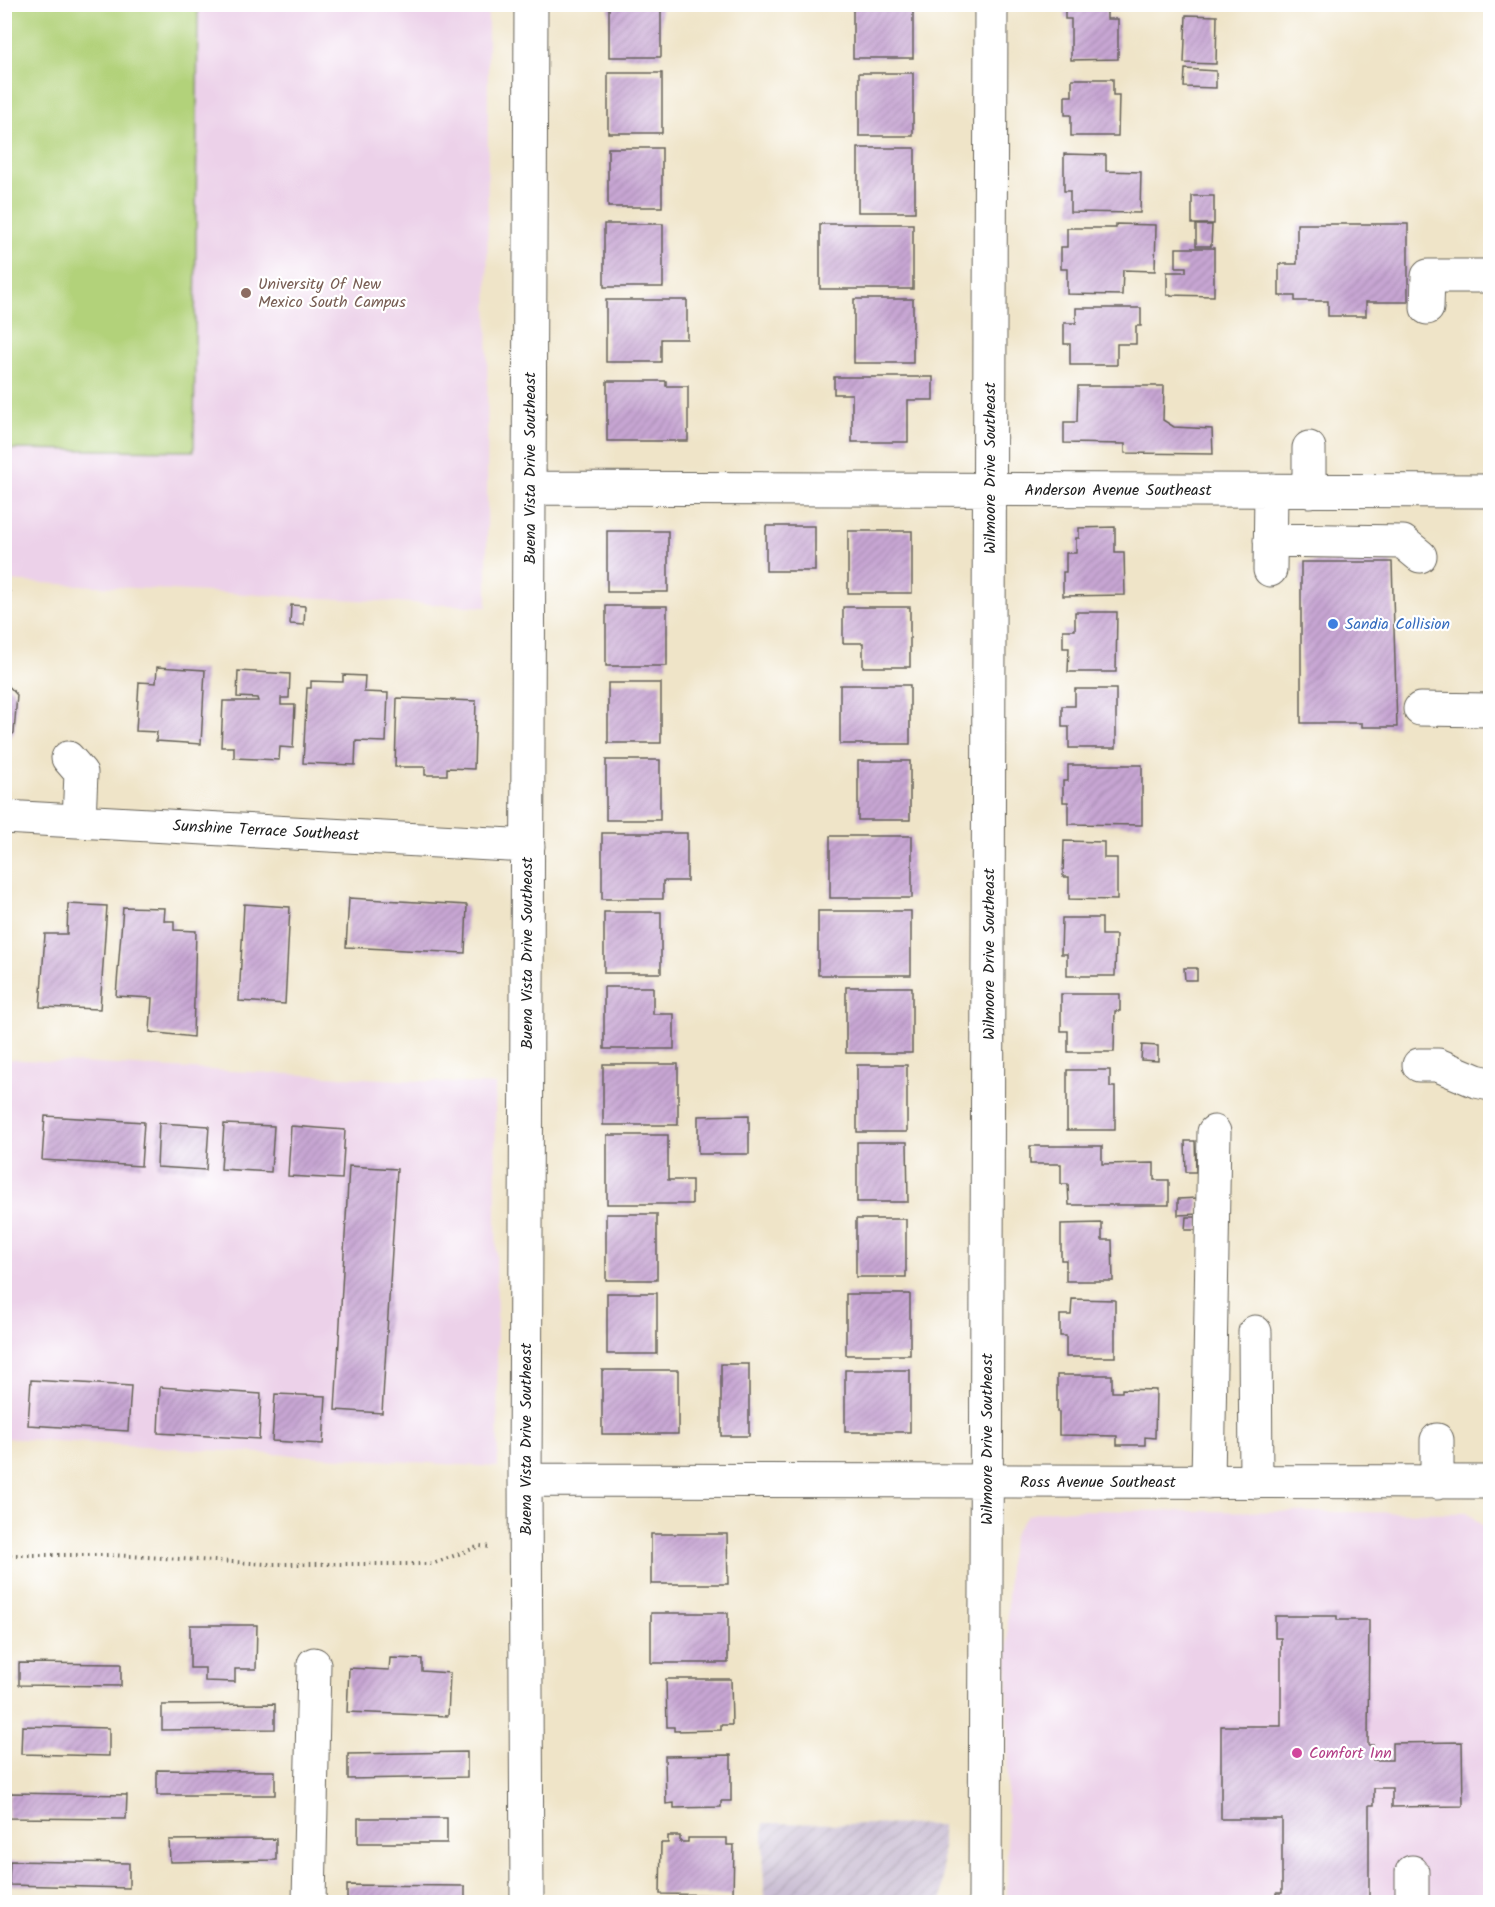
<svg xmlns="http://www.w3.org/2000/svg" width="1495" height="1907" font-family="Kalam,sans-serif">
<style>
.built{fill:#ecd1e9}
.industrial{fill:url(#industrial-furrows)}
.garden{fill:#b2d27a;stroke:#67774b;stroke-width:1.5}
.building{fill:url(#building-hatch)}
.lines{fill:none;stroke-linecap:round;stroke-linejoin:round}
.minor-casing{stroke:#666258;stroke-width:35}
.path{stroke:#666258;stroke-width:4;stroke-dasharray:1.5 4.5;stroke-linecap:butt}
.minor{stroke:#fff;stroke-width:33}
.education-dot{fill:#8d6e63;stroke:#fff;stroke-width:2}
.shop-dot{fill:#3f7fe0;stroke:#fff;stroke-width:2}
.hotel-dot{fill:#d1479c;stroke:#fff;stroke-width:2}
.labels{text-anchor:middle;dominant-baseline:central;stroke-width:4.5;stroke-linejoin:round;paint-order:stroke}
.education-label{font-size:16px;fill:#785e54;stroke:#fff;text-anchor:start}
.street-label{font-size:16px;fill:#1c1c1c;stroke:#fff}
.shop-label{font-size:16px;fill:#366cbe;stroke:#fff;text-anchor:start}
.hotel-label{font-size:16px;fill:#b23c85;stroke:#fff;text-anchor:start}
</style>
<defs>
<pattern id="industrial-furrows" width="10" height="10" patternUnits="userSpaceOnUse" patternTransform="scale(1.5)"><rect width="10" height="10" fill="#cbbfd4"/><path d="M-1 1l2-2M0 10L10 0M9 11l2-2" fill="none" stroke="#aea4b5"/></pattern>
<pattern id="building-hatch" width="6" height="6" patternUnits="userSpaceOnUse" patternTransform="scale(1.5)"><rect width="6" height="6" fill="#c7a6d3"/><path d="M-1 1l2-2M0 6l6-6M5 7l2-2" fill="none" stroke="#aa8eb5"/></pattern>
</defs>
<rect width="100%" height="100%" fill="#fff"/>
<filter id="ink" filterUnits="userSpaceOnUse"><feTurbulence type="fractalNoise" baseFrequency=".0167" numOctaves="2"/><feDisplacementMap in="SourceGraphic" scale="12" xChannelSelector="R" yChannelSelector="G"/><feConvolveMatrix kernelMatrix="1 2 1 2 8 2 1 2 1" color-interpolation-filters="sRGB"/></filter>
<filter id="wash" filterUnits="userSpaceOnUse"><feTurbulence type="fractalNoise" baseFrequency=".008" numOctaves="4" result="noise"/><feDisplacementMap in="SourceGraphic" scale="24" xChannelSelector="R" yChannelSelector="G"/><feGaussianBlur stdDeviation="1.35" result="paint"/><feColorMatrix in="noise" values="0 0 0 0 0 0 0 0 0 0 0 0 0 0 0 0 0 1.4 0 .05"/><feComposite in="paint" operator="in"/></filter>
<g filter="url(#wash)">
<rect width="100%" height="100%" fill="#efe4c8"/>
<path class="built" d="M4,5H488L487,607L5,581Z
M4,1059L495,1085L498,1467L5,1438Z
M1052,1510L1468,1513L1490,1533L1489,1902H1007L1008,1563L1013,1535L1027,1515Z"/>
<path class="industrial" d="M763,1823L942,1825V1902H764Z"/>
<path class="garden" d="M5,4L198,5L194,451L5,449Z"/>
<g id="blocks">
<path class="building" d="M609,4H661V57H609Z
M853,4H913V58H853Z
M1065,5H1107V19H1118V59L1071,60V19H1065Z
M1186,15L1217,16L1216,64L1184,63Z
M1185,69L1216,71V88L1184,87Z
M608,73H662V133H608Z
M859,73H913V136H859Z
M1072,79H1113V95H1119L1118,136H1071V115H1065V96H1072Z
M608,148H662V207H608Z
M858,148H915V212H858Z
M1064,154L1106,155V171L1141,172L1140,213L1070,212V191H1064Z
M1192,196H1214V224H1192Z
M604,224H663V287H604Z
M820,224H913V289H820Z
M1116,224L1156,225L1155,271L1123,270L1122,295L1067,294V269H1061V247H1067V228H1116Z
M1297,224H1408V302H1366V316H1328V301H1295V296H1279V264H1297Z
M1196,225H1212L1211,246H1196Z
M1176,248H1214V296L1167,295V272H1186V267H1176Z
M854,299H913V363H854Z
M606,300H687V339H661V362H606Z
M1076,308H1141V326H1136V344H1117V365H1070V344H1064V323H1076Z
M834,377H933V400H908V442H852V394H834Z
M607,381H666V386H688V441H607Z
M1078,386H1164L1163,420L1174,427L1212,429L1213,454L1125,453V444L1064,443V422H1077Z
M766,526H815V571H766Z
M1115,527V552H1124L1125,595L1063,596V572H1066V553H1076V538H1079V528Z
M607,531H668V592H607Z
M848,531H912V593H848Z
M1301,562H1392L1397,727H1362V723H1301Z
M4,592H10L6,641H4Z
M291,605L305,606L304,625L290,624Z
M606,606H667V666H606Z
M843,607H910V667H863V643H843Z
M1075,612H1117L1116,672H1068L1069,648H1063V630H1075Z
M157,667L205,670L201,744L156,741L157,732L136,731L139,682L156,683Z
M238,671L290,674L289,698H281V705H295L293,748L280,747L279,760L234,758V747H221L223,701H258L257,698L237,697Z
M343,675L365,676L364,692L388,693L386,742L356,741L355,765L303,763L307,688H311V681L343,682Z
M4,681L17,695L14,733L4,742Z
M608,683H661V743H608Z
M840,685H910V744H840Z
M1075,689H1116V748H1069V727H1062V706H1075Z
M397,698L476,701L474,769L447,768V775H425V767H395Z
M606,760H660V820H606Z
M858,761H910V820H858Z
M1068,765H1142V825L1068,824V802H1063V781H1068Z
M602,833H687V881H663V899H602Z
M830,836H912V898H830Z
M1064,841L1104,842V858H1117V900L1069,899V877H1063Z
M349,898L467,905L465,953L346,947Z
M68,904L107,906L100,1009L40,1007L45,934H67Z
M244,904L290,907L285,1004L239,1001Z
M123,907L165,908L164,921H174V930L196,931L193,1037L150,1032L152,998L116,996Z
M818,911H911V975H818Z
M604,912H661V973H604Z
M1062,918H1102V935H1116L1115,976H1067V954H1061Z
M1184,968H1197V980H1185Z
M604,987H653V1014H674V1049H604Z
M846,987H912V1053H846Z
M1061,994H1120V1011H1115L1114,1052H1068V1031H1061Z
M1142,1045L1158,1046V1061L1141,1060Z
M603,1064H678V1125H603Z
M857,1065H907V1132H857Z
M1067,1070H1110V1087H1115V1130H1067Z
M749,1115V1154H698V1116Z
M45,1116L144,1122L141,1166L42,1160Z
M159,1123L209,1126L206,1170L157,1167Z
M224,1124L274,1126L271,1172L221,1169Z
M291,1126L345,1130L342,1179L288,1176Z
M607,1135H668V1180H692V1204H607Z
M1185,1141H1195L1196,1172H1186Z
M857,1142H907L908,1202H857Z
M1030,1146H1102V1164L1154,1163V1180H1169V1205H1069L1068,1184H1061V1164H1030Z
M349,1166L397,1169L382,1413L335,1410Z
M1198,1198V1214L1178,1215V1199Z
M606,1214H657V1280H606Z
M1186,1217H1200L1199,1230H1185Z
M856,1219H906V1277H856Z
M1102,1223V1240H1112L1113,1281H1066V1260H1061V1224Z
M607,1293H657V1354H607Z
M846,1294H910V1355H846Z
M1072,1299L1115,1300V1357H1066V1336H1060V1315H1071Z
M721,1364H749V1436H721Z
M602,1370H678V1434H602Z
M845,1370H910V1432H845Z
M1057,1375H1112V1392H1122V1389L1156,1390L1155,1438L1145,1437V1445H1117V1436L1059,1435V1412H1057Z
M31,1380L131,1386L128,1431L28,1425Z
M160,1387L261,1394L259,1439L158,1433Z
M275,1394L326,1396L323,1444L272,1441Z
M651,1534H727L728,1584H651Z
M651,1613H728V1663H651Z
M1275,1616H1337V1620H1369L1368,1745H1373V1760H1392V1743L1462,1742L1463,1806L1392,1807V1788H1374V1805H1369V1902H1276V1893H1282V1819H1221V1726H1281V1638H1275Z
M190,1625H257L256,1669H235V1682L205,1681V1668H190Z
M390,1658L422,1659V1671L450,1673L448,1716L347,1712L349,1668L389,1670Z
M19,1663L121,1664V1686L19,1685Z
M666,1679H731L732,1725H721V1730L674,1731V1727H667Z
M275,1704V1729L162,1730V1705Z
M22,1726L109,1728V1756L21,1754Z
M467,1752V1777L348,1779V1754Z
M731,1755V1801H721V1807L674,1808V1803L666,1804L665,1756Z
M157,1770L275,1771V1795H157Z
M9,1793L127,1795L126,1819L8,1818Z
M358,1818H447V1843H358Z
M668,1836H680V1842H688V1838H727V1845H734L733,1895L660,1894L661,1843H668Z
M276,1839V1860L170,1862L169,1840Z
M10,1861L129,1863V1888L9,1885Z
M347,1885L465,1886V1902H347Z"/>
</g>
</g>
<g filter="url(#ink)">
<use href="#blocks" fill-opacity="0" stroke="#666258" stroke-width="1.5"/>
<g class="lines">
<defs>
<path id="minor" d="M1427,308L1428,276H1490
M1309,448V491
M530,488L1490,491
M1270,540L1403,542L1420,556
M1270,570L1271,490
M1420,709L1490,710
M68,758L81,773L79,821
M4,817L528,846
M1419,1065H1438L1476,1081L1490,1084
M1255,1332L1256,1482
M1437,1440V1483
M525,1480L1490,1482
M1208,1482L1214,1132
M1412,1872V1902
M309,1902L314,1664
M527,1902L525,1480L531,4
M985,1902L991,4"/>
</defs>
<use href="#minor" class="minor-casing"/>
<path class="path" d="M4,1555H111L268,1564H432L480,1546L492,1547"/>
<use href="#minor" class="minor"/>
</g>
</g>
<circle class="education-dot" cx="246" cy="293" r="6"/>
<circle class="shop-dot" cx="1333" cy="624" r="6"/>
<circle class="hotel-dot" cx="1297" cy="1753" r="6"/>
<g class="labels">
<g class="education-label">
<text x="258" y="284">University Of New<tspan x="258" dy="18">Mexico South Campus</tspan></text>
</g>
<g class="street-label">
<text transform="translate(530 468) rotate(-90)">Buena Vista Drive Southeast</text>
<text transform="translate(990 468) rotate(-90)">Wilmoore Drive Southeast</text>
<text x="1118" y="490">Anderson Avenue Southeast</text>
<text transform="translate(266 831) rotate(3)">Sunshine Terrace Southeast</text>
<text transform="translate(527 953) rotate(-90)">Buena Vista Drive Southeast</text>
<text transform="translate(989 954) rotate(-90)">Wilmoore Drive Southeast</text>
<text transform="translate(526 1439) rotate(-90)">Buena Vista Drive Southeast</text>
<text transform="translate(987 1439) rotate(-90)">Wilmoore Drive Southeast</text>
<text x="1098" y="1482">Ross Avenue Southeast</text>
</g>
<g class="shop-label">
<text x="1345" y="624">Sandia Collision</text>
</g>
<g class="hotel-label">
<text x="1309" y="1753">Comfort Inn</text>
</g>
</g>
<rect width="1495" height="1907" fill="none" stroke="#fff" stroke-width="24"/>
</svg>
